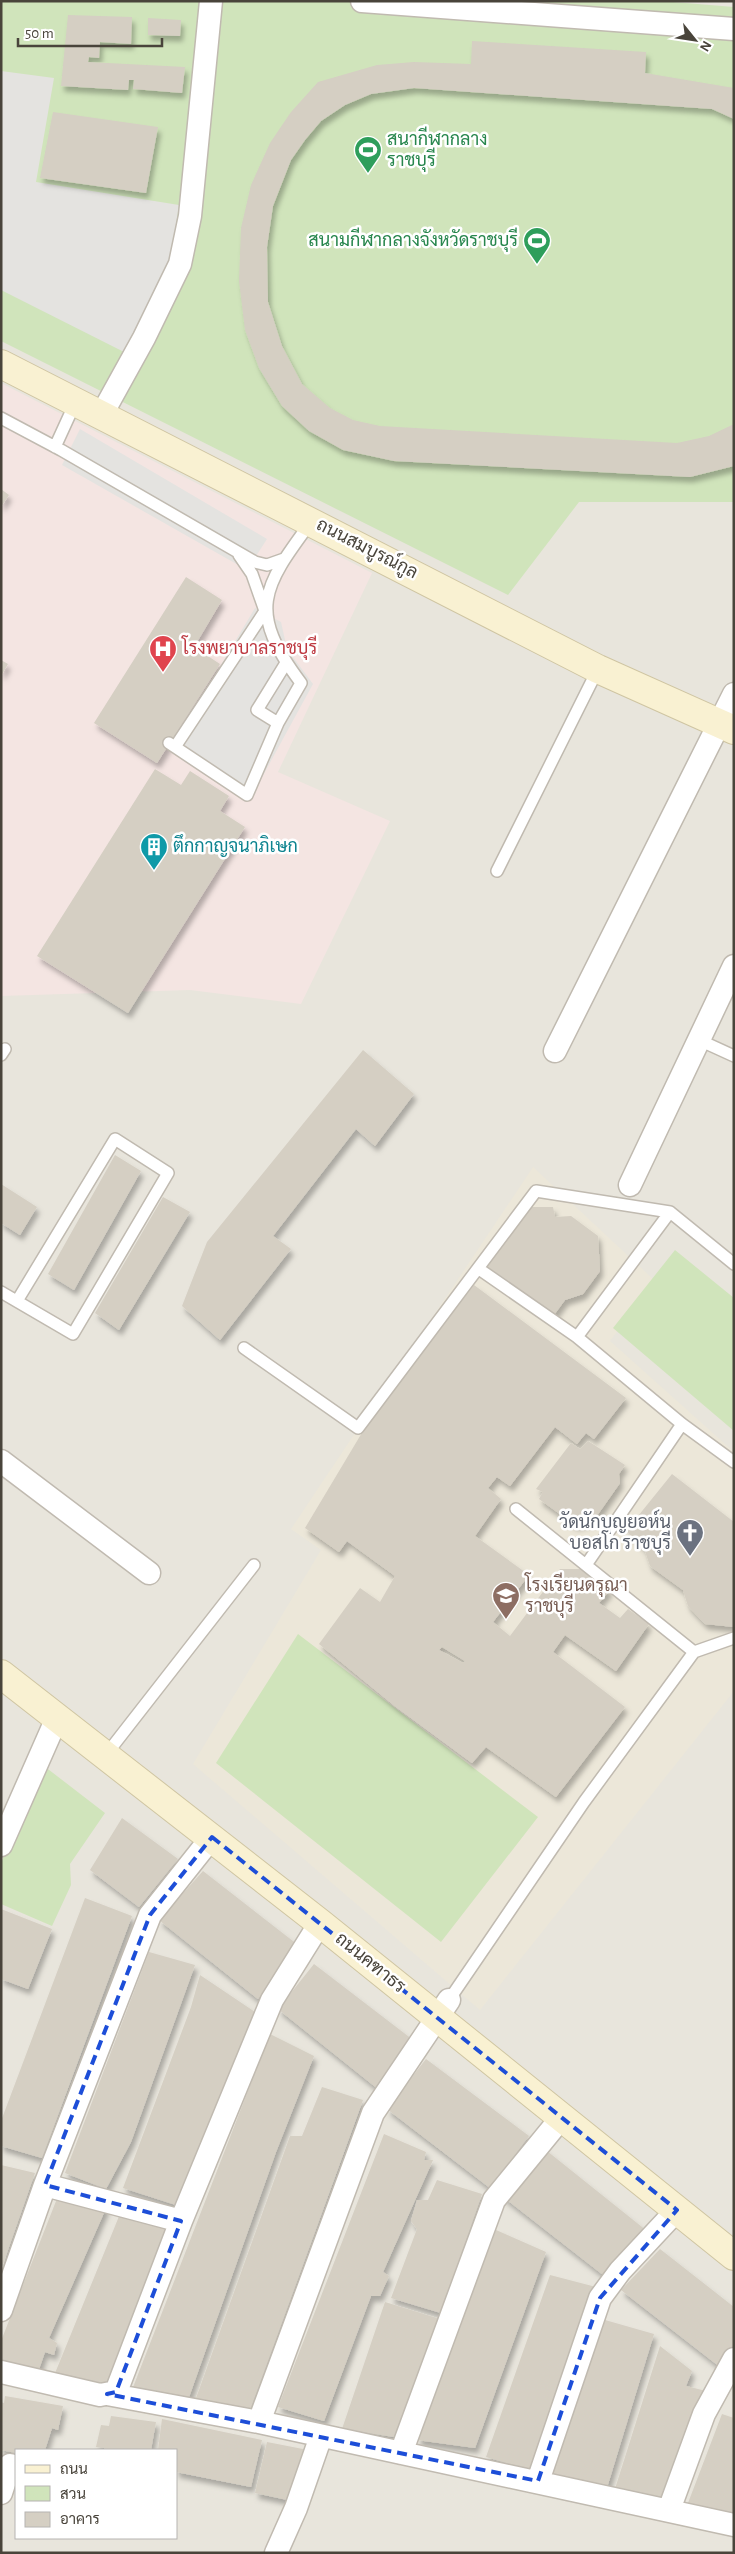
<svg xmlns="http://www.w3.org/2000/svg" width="735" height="2554" font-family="'Alegreya Sans',Sarabun,sans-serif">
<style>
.residential{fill:#e8e5dc;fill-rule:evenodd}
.education{fill:#ece7d9}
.medical{fill:#f4e5e2}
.green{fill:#d0e4bb}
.parking{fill:#e4e3e0}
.building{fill:#d5cfc3;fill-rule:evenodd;filter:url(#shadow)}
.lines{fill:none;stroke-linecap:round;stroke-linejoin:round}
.lane-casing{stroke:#c0bab0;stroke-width:14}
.street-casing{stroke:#c0bab0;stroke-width:25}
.secondary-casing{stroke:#cfc5a2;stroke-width:30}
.lane{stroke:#fff;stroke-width:11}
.street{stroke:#fff;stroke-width:22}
.secondary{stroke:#f9f1d2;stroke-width:28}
.marked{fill:none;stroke:#1d4ed8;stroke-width:4;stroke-dasharray:10 6;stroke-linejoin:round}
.labels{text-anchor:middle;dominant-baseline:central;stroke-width:5;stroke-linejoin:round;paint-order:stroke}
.leisure-label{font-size:18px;fill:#27864d;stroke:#fff;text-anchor:start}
.street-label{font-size:18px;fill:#49443b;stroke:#fff}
.health-label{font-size:18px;fill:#be3a42;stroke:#fff;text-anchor:start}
.culture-label{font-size:18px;fill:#0d838f;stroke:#fff;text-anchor:start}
.worship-label{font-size:18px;fill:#5b616d;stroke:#fff;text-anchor:end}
.education-label{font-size:18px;fill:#785e54;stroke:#fff;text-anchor:start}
</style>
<defs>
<filter id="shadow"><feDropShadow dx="3" dy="5.5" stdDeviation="2.5" flood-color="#0004"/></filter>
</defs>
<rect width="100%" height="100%" fill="#f5f3ed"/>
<path class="residential" d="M1,1H734V2553H1ZM16,2450H176V2538H16Z"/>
<path class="education" d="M533,1167L655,1281L610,1341L734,1452V1691L480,2010L193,1764L321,1550L291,1529Z"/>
<path class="medical" d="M1,383L372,573L278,772L390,821L301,1004L190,990L1,996Z"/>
<path class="green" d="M1,1H661L734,7V502H579L508,595L1,341Z
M675,1250L734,1298V1431L613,1328Z
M298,1634L538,1817L441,1942L216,1763Z
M44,1766L105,1813L70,1864L71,1885L52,1926L1,1904V1863Z"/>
<path class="parking" d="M1,71L54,78L36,182L179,205L169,270L126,353L1,290Z
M80,429L267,539L247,570L62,465Z
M255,608L281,622L287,649L313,684L254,792L176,740Z"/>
<path class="building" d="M68,15L132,17L131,44L100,42L99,58L89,57L88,62L185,67L182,93L133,89L134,80H129L128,90L61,86Z
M148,18L181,20L180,36L148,35Z
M472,41L646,52L645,73L734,88V119L712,109L414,88L371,94L345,105L321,121L305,140L291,160L273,206L267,247L268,302L282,346L302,384L330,408L353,420L380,426L677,443L709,436L734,424V466L690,477L394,461L343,450L309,431L282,406L259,368L245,330L239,281L241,228L251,185L270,143L291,112L318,82L377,65L414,62L471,64Z
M53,112L158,127L146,193L40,178Z
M1,489L9,495L1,507Z
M186,577L222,600L194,647L220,664L157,763L94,723Z
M1,660L8,664L1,676Z
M155,769L181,785L190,771L229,796L220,811L245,827L128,1013L37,956Z
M363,1050L414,1094L375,1146L356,1129L273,1236L291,1249L220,1340L182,1306L207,1242Z
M115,1155L141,1171L74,1290L48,1274Z
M1,1184L37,1207L20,1235L1,1223Z
M163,1197L190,1212L119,1330L95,1313Z
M530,1207H553L555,1217L571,1216L598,1236L600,1271L583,1294L565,1300L554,1315L485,1269Z
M474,1285L626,1398L594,1439L586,1433L577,1444L555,1427L510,1486L497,1477L488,1488L501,1499L475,1536L529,1575L493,1622L510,1636L560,1569H583L610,1590L599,1603L620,1618L628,1609L649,1624L616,1671L565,1635L553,1652L625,1707L556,1797L486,1747L472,1763L396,1707L319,1644L360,1588L380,1602L395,1576L347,1541L339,1552L305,1528L369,1421ZM442,1647L465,1661L463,1663L439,1650Z
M588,1441L625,1465L619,1474L620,1483L594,1520L575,1525L539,1499L543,1492L536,1489L571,1443L580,1449Z
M672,1474L734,1522V1627L705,1624L688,1606L683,1590L650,1566L644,1548L626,1531Z
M122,1818L178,1859L139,1907L90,1870Z
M203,1871L298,1945L258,1999L159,1920Z
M85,1898L132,1916L42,2158L1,2146V2121Z
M1,1909L52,1929L28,1989L1,1979Z
M149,1952L195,1965L131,2142L106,2189L65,2173Z
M314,1964L417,2043L378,2089L278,2009Z
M200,1975L255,2012L179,2206L123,2188L191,2007Z
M270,2034L314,2056L276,2152L188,2400L132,2390Z
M426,2059L529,2136L490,2188L387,2109Z
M322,2087L363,2100L249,2413L195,2401L290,2136H302Z
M384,2134L426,2152L424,2160H433L383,2272L389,2276L380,2296H371L324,2421L278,2407Z
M542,2147L647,2231L607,2278L502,2196Z
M1,2165L35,2173L2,2267H1Z
M437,2180L482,2194L441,2313L391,2298L417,2229L411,2221L417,2200H428Z
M60,2191L107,2206L49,2338L57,2343L54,2355L45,2352L36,2378L1,2368V2341Z
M122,2209L171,2223L104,2394L51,2383Z
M496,2230L546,2252L475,2448L417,2440Z
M660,2249L734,2307V2350L720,2367L621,2290Z
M550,2275L596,2287L530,2470L486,2457Z
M385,2302L440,2319L394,2437L342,2429Z
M605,2320L654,2334L606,2491L552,2475Z
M660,2346L692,2371L686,2386L706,2391L663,2502L614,2492Z
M5,2396L63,2406L58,2430L52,2428L45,2450H16V2453L1,2450V2402L4,2403Z
M722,2414L734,2418L733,2513L688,2503Z
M111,2416L156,2422L151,2450H104V2448L96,2447L101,2425L109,2426Z
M162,2419L262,2440L251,2487L176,2472V2450H158Z
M267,2442L308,2450L292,2501L255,2493Z"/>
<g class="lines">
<defs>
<path id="lane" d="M1,418L61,450L255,562L267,565L284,559
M55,447L76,401
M278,723L257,710L286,663
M169,743L247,795L278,723L301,683C247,611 262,588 311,522
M175,747L265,611L252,574L239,555
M497,871L598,669
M699,1040L734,1056
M1,1055L5,1049
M670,1212L577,1337L682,1424
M479,1269L577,1337
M1,1292L73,1334L168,1173L115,1139L17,1301
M244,1348L358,1428L536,1191L670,1212L734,1264
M586,1565L682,1424L734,1462
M694,1652L734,1638
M105,1756L254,1565
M449,2000L584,1802L694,1652L516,1509"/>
<path id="street" d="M362,1L734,29
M102,414L144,338L180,264L190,216L211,1
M555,1051L734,694
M630,1185L734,966
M1,1461L149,1573
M1,1845L57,1718
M45,2185L181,2221
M1,2310L45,2185L150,1915L212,1837
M1,2372L100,2395L116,2392L181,2221L272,2000L320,1923
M107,2394L259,2422L734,2525
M259,2422L373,2113L449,2000
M401,2453L494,2200L562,2117
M538,2481L600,2298L620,2271L677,2210
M1,2493L10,2465
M669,2510L704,2414L734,2359
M276,2553L296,2508L321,2436"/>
<path id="secondary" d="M1,364L598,669L734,730
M1,1674L320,1923L734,2256"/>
</defs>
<use href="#lane" class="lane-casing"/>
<use href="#street" class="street-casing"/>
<use href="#secondary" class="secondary-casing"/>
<use href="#lane" class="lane"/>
<use href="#street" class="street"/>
<use href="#secondary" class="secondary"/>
</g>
<path class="marked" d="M212,1837L677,2210L600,2298L538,2481L107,2394L116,2392L181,2221L45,2185L150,1915Z"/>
<defs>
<symbol id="stadium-pin" viewBox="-11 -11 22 30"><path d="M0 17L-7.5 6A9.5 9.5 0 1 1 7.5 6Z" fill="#2e9e5b" stroke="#fff"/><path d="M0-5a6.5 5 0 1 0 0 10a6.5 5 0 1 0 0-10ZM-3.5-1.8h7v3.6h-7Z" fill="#fff"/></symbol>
<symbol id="hospital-pin" viewBox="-11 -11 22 30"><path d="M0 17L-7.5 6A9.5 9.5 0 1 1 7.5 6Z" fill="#e0444e" stroke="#fff"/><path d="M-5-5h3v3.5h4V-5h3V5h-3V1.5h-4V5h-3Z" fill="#fff"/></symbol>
<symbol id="building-pin" viewBox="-11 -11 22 30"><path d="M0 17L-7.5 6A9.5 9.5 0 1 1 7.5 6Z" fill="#0f9aa8" stroke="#fff"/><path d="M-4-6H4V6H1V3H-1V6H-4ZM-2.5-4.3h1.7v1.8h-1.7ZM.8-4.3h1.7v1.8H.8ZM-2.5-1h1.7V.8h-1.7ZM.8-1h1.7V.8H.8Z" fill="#fff"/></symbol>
<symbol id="church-pin" viewBox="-11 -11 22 30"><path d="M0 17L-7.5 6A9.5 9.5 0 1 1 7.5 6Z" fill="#6b7280" stroke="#fff"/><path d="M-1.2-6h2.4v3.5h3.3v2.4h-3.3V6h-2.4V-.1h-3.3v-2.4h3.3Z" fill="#fff"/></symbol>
<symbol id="school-pin" viewBox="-11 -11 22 30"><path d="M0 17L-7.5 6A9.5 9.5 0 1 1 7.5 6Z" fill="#8d6e63" stroke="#fff"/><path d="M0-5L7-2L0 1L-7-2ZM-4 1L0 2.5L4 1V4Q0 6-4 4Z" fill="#fff"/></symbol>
</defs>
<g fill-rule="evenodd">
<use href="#stadium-pin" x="352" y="134" width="32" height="43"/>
<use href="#stadium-pin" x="521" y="225" width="32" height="43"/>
<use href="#hospital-pin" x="147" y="633" width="32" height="43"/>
<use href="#building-pin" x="138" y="831" width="32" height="43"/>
<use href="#church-pin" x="674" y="1517" width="32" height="43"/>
<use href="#school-pin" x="490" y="1580" width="32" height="43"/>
</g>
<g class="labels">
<g class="leisure-label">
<text x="387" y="140">สนากีฬากลาง<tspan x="387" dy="21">ราชบุรี</tspan></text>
<text x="518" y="241" text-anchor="end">สนามกีฬากลางจังหวัดราชบุรี</text>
</g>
<g class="street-label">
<text transform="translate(367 549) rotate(27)">ถนนสมบูรณ์กูล</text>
<text transform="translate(370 1963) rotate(39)">ถนนคฑาธร</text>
</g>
<g class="health-label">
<text x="182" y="649">โรงพยาบาลราชบุรี</text>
</g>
<g class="culture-label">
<text x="173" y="847">ตึกกาญจนาภิเษก</text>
</g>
<g class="worship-label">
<text x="671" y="1523">วัดนักบุญยอห์น<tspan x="671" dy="21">บอสโก ราชบุรี</tspan></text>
</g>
<g class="education-label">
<text x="525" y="1586">โรงเรียนดรุณา<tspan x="525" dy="21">ราชบุรี</tspan></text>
</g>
</g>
<rect width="735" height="2554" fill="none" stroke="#49443b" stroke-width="5"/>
<rect x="15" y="2449" width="162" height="90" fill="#ffffff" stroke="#b6b4b1"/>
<rect x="25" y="2465" width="25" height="8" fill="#f9f1d2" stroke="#b6b4b1"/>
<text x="60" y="2474" font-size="15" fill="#49443b">ถนน</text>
<rect x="25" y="2486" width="25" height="15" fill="#d0e4bb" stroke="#b6b4b1"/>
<text x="60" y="2499" font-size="15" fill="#49443b">สวน</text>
<rect x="25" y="2512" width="25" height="15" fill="#d5cfc3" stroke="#b6b4b1"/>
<text x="60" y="2524" font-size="15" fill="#49443b">อาคาร</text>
<g transform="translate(695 40) rotate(120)" stroke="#ffffff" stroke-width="4" paint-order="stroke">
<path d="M0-4L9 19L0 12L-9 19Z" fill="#49443b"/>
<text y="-8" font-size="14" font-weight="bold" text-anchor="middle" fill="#49443b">N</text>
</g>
<path d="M18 38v8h144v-8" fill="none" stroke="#49443b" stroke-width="2.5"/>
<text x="25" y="38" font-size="15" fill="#49443b" stroke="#ffffff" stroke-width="4" paint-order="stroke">50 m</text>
</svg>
